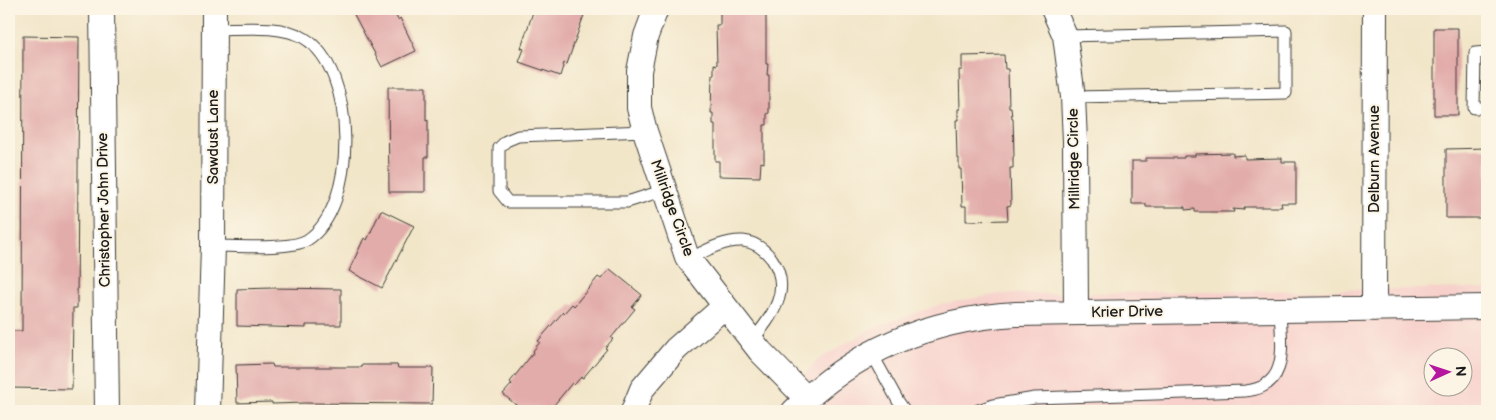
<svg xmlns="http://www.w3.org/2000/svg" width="1496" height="420" font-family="'Balsamiq Sans',sans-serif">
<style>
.built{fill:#f7d0cb;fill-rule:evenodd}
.building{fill:#e2acaa}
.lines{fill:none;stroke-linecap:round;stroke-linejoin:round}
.lane-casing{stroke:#3c3a36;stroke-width:13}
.street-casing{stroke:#3c3a36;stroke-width:26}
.lane{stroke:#fff;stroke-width:11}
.street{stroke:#fff;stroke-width:24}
.labels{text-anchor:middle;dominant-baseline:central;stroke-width:4;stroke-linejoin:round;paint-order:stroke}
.street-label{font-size:15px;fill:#1c1c1c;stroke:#fcf5e5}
</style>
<rect width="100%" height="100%" fill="#fcf5e5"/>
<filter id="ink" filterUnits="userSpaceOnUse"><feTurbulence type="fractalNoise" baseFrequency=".02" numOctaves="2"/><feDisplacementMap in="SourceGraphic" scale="10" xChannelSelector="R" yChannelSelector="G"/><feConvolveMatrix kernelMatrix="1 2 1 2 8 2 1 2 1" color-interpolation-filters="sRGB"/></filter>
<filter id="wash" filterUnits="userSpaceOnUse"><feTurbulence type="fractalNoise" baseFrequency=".0096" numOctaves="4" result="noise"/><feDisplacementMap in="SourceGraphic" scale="20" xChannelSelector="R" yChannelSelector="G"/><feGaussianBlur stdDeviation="1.12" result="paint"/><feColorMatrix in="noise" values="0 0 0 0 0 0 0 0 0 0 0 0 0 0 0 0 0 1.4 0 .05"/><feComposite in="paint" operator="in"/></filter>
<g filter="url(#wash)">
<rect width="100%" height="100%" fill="#f2e6c9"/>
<path class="built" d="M1487,288V411H771L817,360L873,328L941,304L999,294ZM1434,358H1464V388H1434Z"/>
<g id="blocks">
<path class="building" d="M351,9H393L398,20L400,18L416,51L382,67Z
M534,9H586L567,64L564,63L560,76L519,62L524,49L521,48Z
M720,11L766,12V64H768L767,75H769V113L767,114V125H764V163L761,162L760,177L719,176V161H715V124H713V113H711L712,75H714V64L717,65L716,25H720Z
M1434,28H1458V115H1434Z
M23,36L79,37L77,308H73L72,389L9,388V331H22Z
M1004,55L1005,69H1008L1009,107H1011L1012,118H1013L1014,156L1013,157V168H1010L1011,205L1007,206L1008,220L966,221V206H962L961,169H959V158H957L956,120H958V109H960L959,70H962V56Z
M388,87H426V121L428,120V157H425V192H389Z
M1487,148V218H1446V149Z
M1233,153V156L1245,155V159L1282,158V162H1296V203H1281L1282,207H1244V210L1233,209L1234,212H1195V209L1185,210V207H1146V204H1132V161H1146V158H1184V156H1195V154Z
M381,210L414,226L382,288L349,271L364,238L367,240Z
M610,269L642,295L632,307L635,309L611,338L613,339L605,348L607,349L583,378L581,377L574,385L572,383L549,411H523L503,394L512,384L510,382L534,352L533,351L540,342L538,341L563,312L564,313L572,304L574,306L598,277L601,279Z
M273,288L341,289V325H306V328L237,326V289Z
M272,364L273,367H361L362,365H397L398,368H433L432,404L306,403L272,404V402L237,403L236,365Z"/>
</g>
</g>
<g filter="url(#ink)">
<use href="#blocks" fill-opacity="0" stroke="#3c3a36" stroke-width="1"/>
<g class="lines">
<defs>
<path id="lane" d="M1065,36L1286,31V93L1073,97
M1487,52L1475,53L1474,108H1487
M645,131L518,136L506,141L499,148V191L508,202H627L665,190
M213,246C235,246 290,250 307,240C359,207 357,69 304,38C281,24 240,29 214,29
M689,259C705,251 724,240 743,241C755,242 765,250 772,259C793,290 772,316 752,341
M871,352L898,401L905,411
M976,411L993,405L1035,398L1245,391C1291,387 1281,344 1280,310"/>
<path id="street" d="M102,9L107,411
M656,9L646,36L639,71V108L645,131L687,257L760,351L807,399
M1053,9L1065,36L1073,97L1075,141L1076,313
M1374,309L1375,9
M208,411L213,246L214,9
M633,411L642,389L676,349L725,306
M794,411C855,350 930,319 1016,314L1487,307"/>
</defs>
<use href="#lane" class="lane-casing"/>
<use href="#street" class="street-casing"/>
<use href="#lane" class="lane"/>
<use href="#street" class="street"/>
</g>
</g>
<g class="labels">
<g class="street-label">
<text transform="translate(213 137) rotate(-90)">Sawdust Lane</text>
<text transform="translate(1074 159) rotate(-91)">Millridge Circle</text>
<text transform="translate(1374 159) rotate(-90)">Delburn Avenue</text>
<text transform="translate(672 208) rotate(70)">Millridge Circle</text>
<text transform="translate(104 210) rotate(-91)">Christopher John Drive</text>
<text transform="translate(1127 312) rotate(-1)">Krier Drive</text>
</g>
</g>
<rect width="1496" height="420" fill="none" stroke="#fcf5e5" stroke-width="30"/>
<g transform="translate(1448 372) rotate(87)"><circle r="24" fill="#fcf5e5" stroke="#a29e95"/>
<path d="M0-4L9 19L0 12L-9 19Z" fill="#b5179e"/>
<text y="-8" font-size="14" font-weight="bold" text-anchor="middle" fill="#1c1c1c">N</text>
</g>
</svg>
